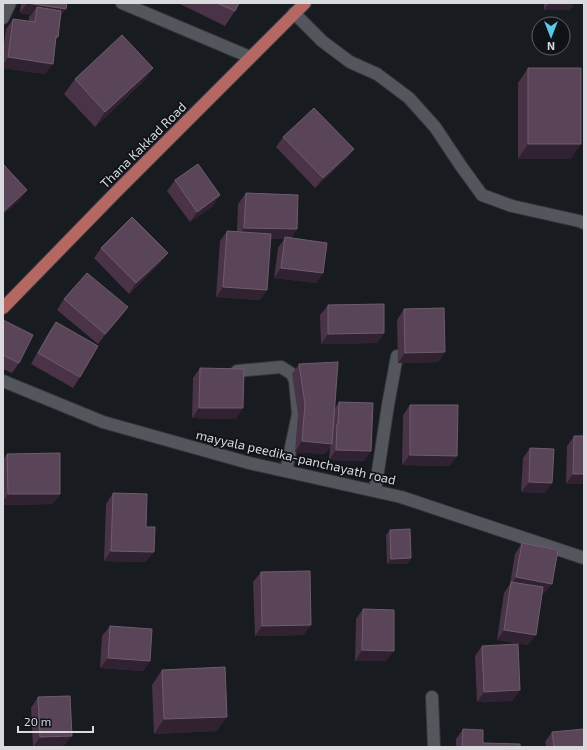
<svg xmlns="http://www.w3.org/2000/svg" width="587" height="750" font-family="'Exo 2',sans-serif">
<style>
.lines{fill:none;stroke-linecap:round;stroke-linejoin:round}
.minor-casing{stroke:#333539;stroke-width:14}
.major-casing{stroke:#333539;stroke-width:14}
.minor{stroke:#53575d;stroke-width:12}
.major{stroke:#b56861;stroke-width:12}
.wall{fill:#4b3347}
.shaded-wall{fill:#302231}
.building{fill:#5a4558;stroke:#6e5c6d}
.labels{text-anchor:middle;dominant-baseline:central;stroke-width:3.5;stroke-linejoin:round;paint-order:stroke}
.street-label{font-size:13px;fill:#d8dade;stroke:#0f1217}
</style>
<rect width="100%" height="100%" fill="#181b20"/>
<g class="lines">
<defs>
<path id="minor" d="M122,3L250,57
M294,13L322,41L350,62L377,74L409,98L435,127L461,166L482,195L512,206L579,221L584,223
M3,18L10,3
M237,371L281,367L292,374L295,381L298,414L286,471
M3,381L103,422L249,463L401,497L584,558
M375,491L388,405L397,356
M432,697L434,747"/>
<path id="major" d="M3,308L116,192L305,3"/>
</defs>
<use href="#minor" class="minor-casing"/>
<use href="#major" class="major-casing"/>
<use href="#minor" class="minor"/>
<use href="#major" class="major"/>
</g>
<path class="wall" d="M21,3H67L61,16L56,40L45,74L3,68V52L6,29L13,19L29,21V17L31,15L20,13Z
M180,3H239L235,11L225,26L180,4Z
M544,3H574L570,10H544Z
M153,68L142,83L95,127L64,94L75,79Z
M528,68L571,159H518V83Z
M283,137L354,149L346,159L315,188L276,147Z
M175,180L220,195L213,206L190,222L167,191Z
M246,193L297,229L291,238L323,273L316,283L274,278L278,248L284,239H270L267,290L260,300L216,297L220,241L227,231L237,232L238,204Z
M101,248L168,253L160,263L129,294L94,258Z
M64,299L128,307L120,318L98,344L57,310Z
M328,305L384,333L377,343L321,344L320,315Z
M404,309L445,352L438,362L398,363L397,320Z
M3,320L19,363L12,373L3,369Z
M56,322L80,377L73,388L31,364L49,332Z
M299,364L335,408L339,402L371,451L364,461L329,460L330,447L325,454L295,452L298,414L292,374Z
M200,368L236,419L192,418L193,378Z
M410,405L450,466L402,465L403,415Z
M574,436H584V484H566L567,446Z
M530,448L545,493L521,492L523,458Z
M7,454L60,494L53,504L3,505V460Z
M113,493L146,527V562L104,561L106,504Z
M390,530L411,558L407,564H387L386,535Z
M522,543L544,594L542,593L528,645L497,640L504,593L510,584L515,554Z
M261,572L304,635L255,636L253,582Z
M363,609L386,661H355L356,619Z
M110,626L150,661L143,671L100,668L102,636Z
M482,646L520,690L512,701L477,702L475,656Z
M162,670L217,731L154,734L152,685Z
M38,697L64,746L33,747L31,708Z
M463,729L483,743L520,747H456V739Z
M552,732L584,747H546L545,742Z"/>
<path class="shaded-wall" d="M27,3L66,9L58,20L37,7L31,15L20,13Z
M549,3H574L570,10H544Z
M8,57L53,64L45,74L3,68V65Z
M153,68L142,83L95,127L105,112Z
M528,144H581L571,159H518Z
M354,149L346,159L315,188L323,178Z
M27,190L20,200L3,215V212Z
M220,195L213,206L190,222L197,212Z
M244,228L297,229L290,239L285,237L284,239L237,238Z
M168,253L160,263L129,294L136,283Z
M281,268L323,273L316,283L274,278Z
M223,287L267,290L260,300L216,297Z
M128,307L120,318L98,344L105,334Z
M384,333L377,343L321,344L328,334Z
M445,352L438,362L398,363L405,353Z
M199,408H243L236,419L192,418Z
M302,441L332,444L325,454L295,452Z
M336,450L371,451L364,461L329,460Z
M410,455L457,456L450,466L402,465Z
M573,474H584V484H566Z
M529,482L552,483L545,493L521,492Z
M8,494H60L53,504L3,505V501Z
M111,551L154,552L146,562L104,561Z
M411,558L407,564H387L391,559Z
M516,577L552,584L544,594L510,588L511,586Z
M311,625L304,635L255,636L262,626Z
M504,630L536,635L528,645L497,640Z
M362,650L394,651L386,661H355Z
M108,658L150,661L143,671L100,668Z
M520,690L512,701L477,702L484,692Z
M227,717L217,731L154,734L164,719Z
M72,736L64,746L33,747L40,737Z"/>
<path class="building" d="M27,3H67L66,9Z
M217,3H239L235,11Z
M37,7L61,11L58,37H56L53,64L8,57L13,19L35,22Z
M122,35L153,68L105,112L75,79Z
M528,68H581V144H528Z
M314,108L354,149L323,178L283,137Z
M3,164L27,190L3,212Z
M198,164L220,195L197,212L175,180Z
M246,193L298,195L297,229L244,228Z
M132,217L168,253L136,283L101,248Z
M227,231L271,234L267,290L223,287Z
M285,237L327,243L323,273L281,268Z
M87,273L128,307L105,334L64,299Z
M384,304V333L328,334V305Z
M444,308L445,352L405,353L404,309Z
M3,320L33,335L19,363L3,355Z
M56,322L98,346L80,377L38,353Z
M338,362L332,444L302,441L305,404L299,364Z
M200,368L244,369L243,408H199Z
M339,402L373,403L371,451L336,450L337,424H338Z
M410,405H458L457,456L410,455Z
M574,436H584V474H573Z
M530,448L554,449L552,483L529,482Z
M60,453V494H8L7,454Z
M113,493L147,494L146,527H155L154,552L111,551Z
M410,529L411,558L391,559L390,530Z
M522,543L558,550L552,584L516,577Z
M310,571L311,625L262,626L261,572Z
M511,582L543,587L536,635L504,630Z
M363,609L394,610V651L362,650Z
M110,626L152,629L150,661L108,658Z
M518,644L520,690L484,692L482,646Z
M225,667L227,717L164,719L162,670Z
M70,696L72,736L40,737L38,697Z
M463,729L483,730V743L520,744V747H462Z
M584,729V747H554L552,732Z"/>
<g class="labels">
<g class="street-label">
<text transform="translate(143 145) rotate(-45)">Thana Kakkad Road</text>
<text transform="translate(296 457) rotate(13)">mayyala peedika-panchayath road</text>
</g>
</g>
<rect width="587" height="750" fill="none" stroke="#d8dade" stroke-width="8"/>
<g transform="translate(551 36) rotate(180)"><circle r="19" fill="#0f1217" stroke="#5f6267"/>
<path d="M0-3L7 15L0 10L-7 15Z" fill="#5bc8e7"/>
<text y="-6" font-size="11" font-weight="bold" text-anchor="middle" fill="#d8dade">N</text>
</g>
<path d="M18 726v6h75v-6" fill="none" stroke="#d8dade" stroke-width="2"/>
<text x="24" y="726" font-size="12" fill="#d8dade" stroke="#0f1217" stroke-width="3" paint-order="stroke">20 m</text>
</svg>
